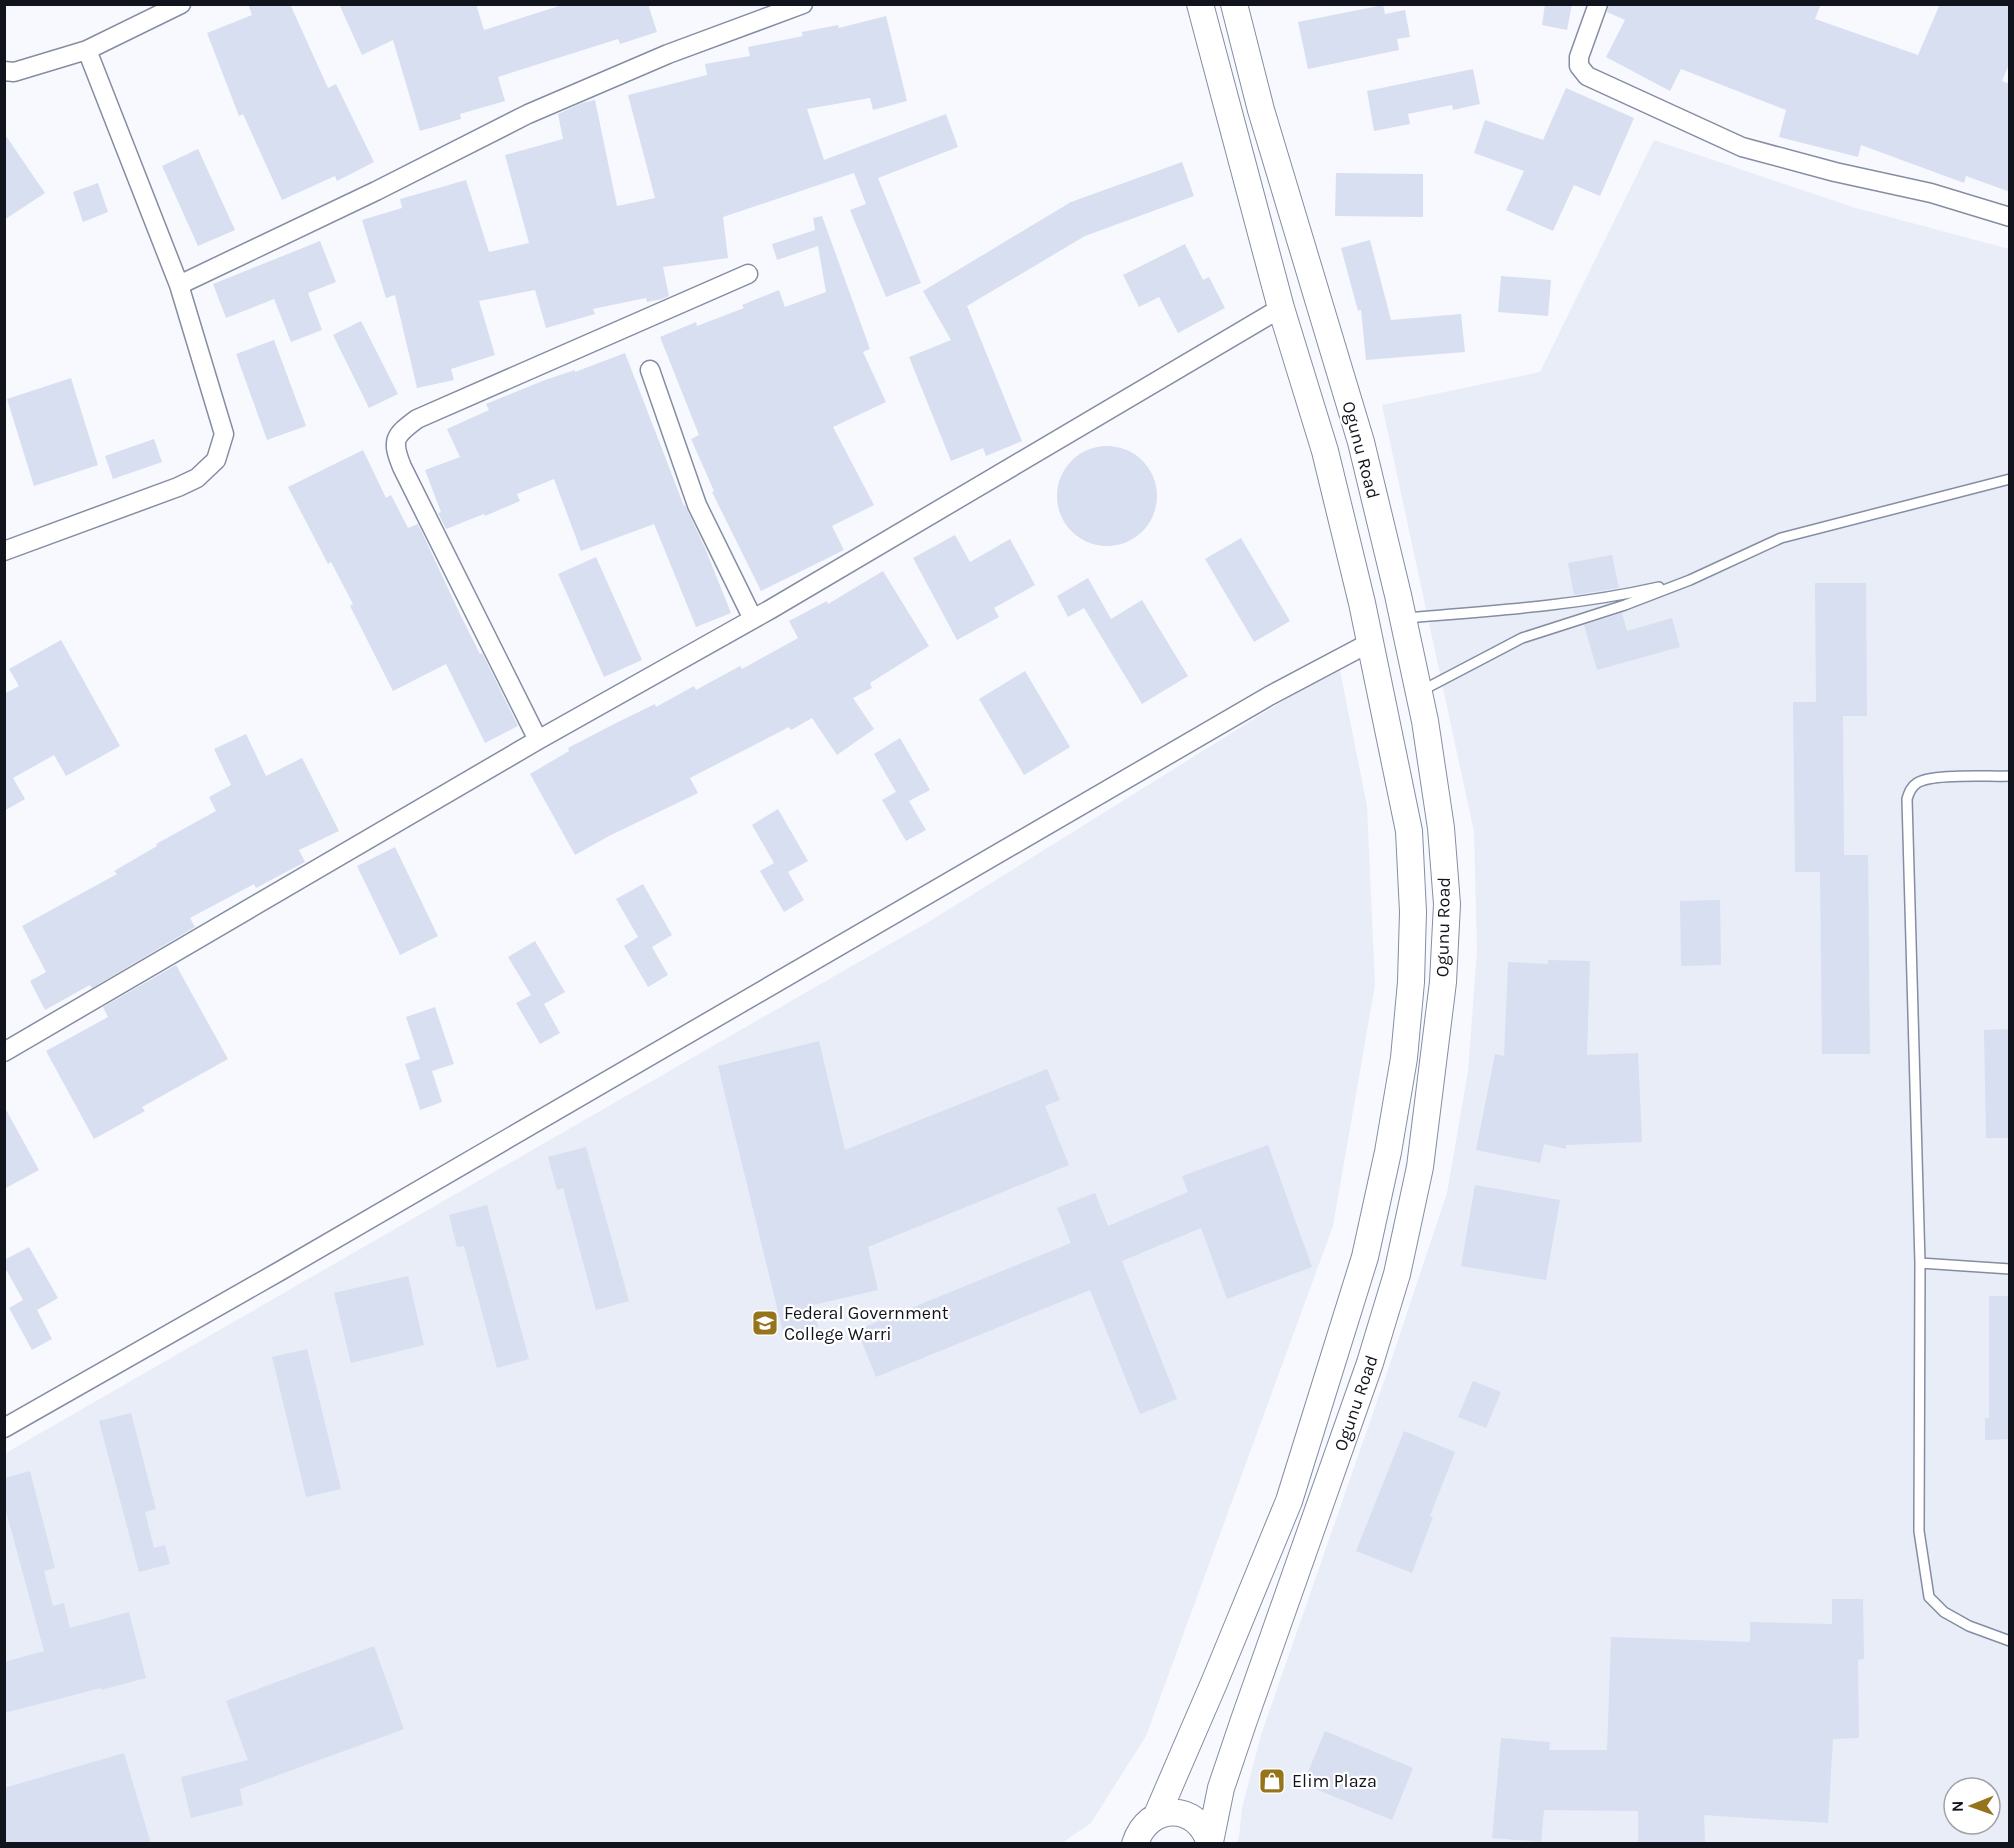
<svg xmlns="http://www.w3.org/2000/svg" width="2014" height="1848" font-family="Karla,sans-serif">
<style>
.built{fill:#e8edf8;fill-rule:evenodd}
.building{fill:#d7dff1}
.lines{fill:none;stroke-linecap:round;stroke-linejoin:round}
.lane-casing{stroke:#848da2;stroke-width:12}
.street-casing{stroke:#848da2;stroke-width:21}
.secondary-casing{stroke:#848da2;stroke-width:28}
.lane{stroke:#fff;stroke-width:9}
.street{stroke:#fff;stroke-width:18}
.secondary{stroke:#fff;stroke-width:26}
.labels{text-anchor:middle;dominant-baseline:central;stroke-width:4.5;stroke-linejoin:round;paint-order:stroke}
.street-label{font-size:18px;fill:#11141c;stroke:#fff}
.poi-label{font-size:18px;fill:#11141c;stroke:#fff;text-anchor:start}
</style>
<rect width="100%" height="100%" fill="#f7f9fe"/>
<path class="built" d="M1654,140L1856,208L2009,249V1843L1236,1844L1239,1837L1242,1808L1261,1735L1391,1361L1447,1193L1468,1071L1477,952L1474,832L1382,405L1540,372ZM1954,1788H1990V1824H1954Z
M1339,666L1367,806L1375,985L1333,1226L1146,1736L1091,1823L1062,1843H5L4,1454L930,921Z"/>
<path class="building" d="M248,4H290L328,88L336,84L374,162L337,181L335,176L282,200L243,114L239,116L207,33L252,15Z
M339,4H476L484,30L565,4H648L657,32L620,44L618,39L498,77L505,101L460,114L461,119L420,131L393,40L362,55Z
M1545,4H1572L1567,30L1542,25Z
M1609,4H1821L1815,19L1918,55L1940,4H2010V62L2002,81L2010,84V192L1966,176L1964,183L1861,145L1858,157L1779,137L1786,110L1681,69L1670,91L1606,57L1625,20L1607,12Z
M1383,5L1385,14L1405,10L1410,37L1397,39L1399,50L1308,69L1298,22Z
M886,16L907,101L873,110L870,98L807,109L824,160L946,114L958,147L878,178L921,283L886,297L850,210L866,204L854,173L723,217L728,258L663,267L669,296L662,299L647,302L646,298L593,309L595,314L546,328L535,290L479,301L495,355L451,369L454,380L417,388L395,295L386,298L362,220L402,208L400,199L466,180L489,252L529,243L505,155L563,139L558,114L582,103L595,100L617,206L655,198L628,95L707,75L705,64L750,56L748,47L803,36L802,32L838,25L839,28Z
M1473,69L1480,104L1453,110L1452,105L1408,114L1410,124L1374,131L1367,91Z
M1566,88L1634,118L1600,196L1574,185L1553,231L1506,210L1524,171L1474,153L1485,120L1543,140Z
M4,133L45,193L4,220Z
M198,149L235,230L198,246L162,166Z
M1182,162L1194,196L1085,236L967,306L1022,441L986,456L983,448L951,461L909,357L951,340L923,291L1071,202Z
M1336,173L1423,174V217L1335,216Z
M98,183L108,212L83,222L73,192Z
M822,216L870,349L863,352L886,402L833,427L874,505L832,526L844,550L761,591L712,492L714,491L691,439L699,435L660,337L696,322L697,326L744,308L742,305L779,290L785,307L826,292L818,246L777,260L772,244L815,230L813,218Z
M1370,240L1391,320L1461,314L1465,352L1366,360L1361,310L1358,311L1341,248Z
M320,241L336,282L308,293L322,330L291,342L274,299L226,318L213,284Z
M1185,244L1203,280L1209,277L1225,308L1178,333L1159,297L1139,307L1123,275Z
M1501,276L1551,280L1548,316L1498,312Z
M361,321L398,394L369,408L333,335Z
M274,340L306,426L267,440L236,354Z
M625,353L684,506L685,505L705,548L731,613L696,627L654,524L581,551L554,479L517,494L520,501L485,516L484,514L446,529L438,513L441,512L425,470L460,457L447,429L489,410L486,404L545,380L575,370V372Z
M71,378L98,465L34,486L7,399Z
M154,439L162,462L113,479L105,456Z
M1057 496a50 50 0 1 1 100 0a50 50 0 1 1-100 0Z
M363,450L386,498L391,495L408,528L418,524L460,614L480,654L482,653L518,726L485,743L446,664L393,691L350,606L353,604L331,562L328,564L288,487Z
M955,535L970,562L1010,539L1035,585L994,608L999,617L957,640L913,558Z
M1241,538L1290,621L1254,642L1205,559Z
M1612,555L1619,588L1574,595L1568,563Z
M596,557L642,660L604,677L558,574Z
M883,571L929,646L870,683L872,688L853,698L874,729L837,755L812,718L791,730L789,727L690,778L698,793L611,835L575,855L530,774L569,751L568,748L616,723L655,704L656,707L694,686L696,690L740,666L742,669L798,638L789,621L827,601L828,604Z
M1088,578L1111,619L1142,600L1188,676L1142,704L1084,608L1068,617L1057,596Z
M1815,583H1866L1867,716H1843L1844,855H1868L1870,1054H1822L1820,872H1795L1793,702H1816Z
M1622,613L1627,631L1672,618L1680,647L1597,670L1584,625Z
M61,640L120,746L66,776L54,755L13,778L25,799L4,811V694L19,686L9,669Z
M1025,671L1070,747L1024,775L979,699Z
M246,734L266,776L302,758L339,831L299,850L305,862L256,888L254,884L190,918L195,927L92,988L90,985L45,1010L30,981L46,972L22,926L117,874L114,871L157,846L156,844L216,811L209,797L231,785L214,749Z
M900,738L930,790L909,801L926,830L906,841L882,800L896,792L874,754Z
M778,809L808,861L788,872L804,900L784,912L760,871L774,863L752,825Z
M395,847L438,936L400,955L357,866Z
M643,884L672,935L652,947L668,975L648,987L624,946L638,937L616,899Z
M1720,900L1721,965L1681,966L1680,901Z
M535,941L565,992L544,1004L560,1033L540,1044L516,1003L531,995L508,957Z
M1548,960L1590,961L1587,1055L1638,1053L1642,1142L1566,1145V1149L1544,1144L1540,1163L1476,1150L1495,1054L1504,1056L1508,962L1548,964Z
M176,965L228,1059L142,1107L145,1111L94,1139L46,1051L108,1017L103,1007Z
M435,1007L454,1064L432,1071L442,1102L420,1110L405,1064L420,1059L406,1017Z
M2010,1029V1138H1986L1984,1030Z
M819,1041L845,1150L1047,1069L1060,1100L1045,1106L1069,1165L868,1247L878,1290L813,1305L818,1327L784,1336L718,1066Z
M4,1106L39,1170L4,1189Z
M1268,1145L1312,1267L1227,1299L1201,1228L1122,1261L1177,1399L1140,1414L1090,1290L876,1377L857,1330L1071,1243L1057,1208L1095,1193L1108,1226L1188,1192L1182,1176Z
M586,1147L629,1301L596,1310L563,1188L557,1190L548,1157Z
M1475,1185L1560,1200L1546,1280L1461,1266Z
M487,1205L529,1359L497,1368L464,1246L457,1247L449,1215Z
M29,1247L58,1298L37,1310L52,1339L32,1350L9,1308L23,1300L4,1266V1260Z
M408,1276L424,1345L351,1363L334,1293Z
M1989,1296H2010V1439L1985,1440V1418H1989Z
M307,1349L341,1489L306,1497L272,1357Z
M1473,1381L1501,1392L1486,1428L1458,1417Z
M131,1413L156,1509L145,1512L154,1548L165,1545L170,1564L139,1572L99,1421Z
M1404,1431L1455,1452L1430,1516L1433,1517L1412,1573L1356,1551Z
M30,1471L55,1568L44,1571L53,1606L64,1603L70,1628L129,1612L146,1678L101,1690V1688L4,1713V1662L44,1651L4,1504V1478Z
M1832,1599H1863L1864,1659L1858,1660L1859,1738L1833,1739L1828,1823L1704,1815L1705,1844H1638V1811L1544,1810L1541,1842L1492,1838L1501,1738L1550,1742L1549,1750H1607L1611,1637L1750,1642V1622L1832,1624Z
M374,1646L404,1729L240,1789L243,1805L191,1818L181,1777L248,1760L226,1701Z
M1325,1731L1413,1768L1392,1820L1303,1784Z
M124,1753L151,1844H4V1788Z"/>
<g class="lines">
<defs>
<path id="lane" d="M1405,618C1490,611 1575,606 1659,587
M1421,691L1522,638L1625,605L1690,580L1781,538L2010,479
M2010,776C1989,777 1932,773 1917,783C1911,787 1909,792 1907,799L1920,1263L1919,1531L1929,1597L1944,1612L1969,1626L2010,1641
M1920,1263L2010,1269"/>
<path id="street" d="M1598,4L1579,57V66L1587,76L1742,147L1835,172L1931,193L2010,217
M4,71L14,72L87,50L181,4
M179,285L376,191L528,114L668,54L803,4
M650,370L697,505L753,619
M4,551L178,487L197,478L216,460L224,434L179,285L87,50
M538,740L402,467C391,440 394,436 417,419L748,274
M4,1052L538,740L771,609L1281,308
M4,1428L280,1271L1269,696L1369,643"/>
<path id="secondary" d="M1157,1815L1214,1683L1289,1501L1365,1257L1388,1152L1404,1058L1411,982L1413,912L1409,831L1362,603L1325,451L1281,308L1200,4
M1210,1842L1221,1788L1244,1720L1370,1363L1397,1274L1420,1167L1443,982L1447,904L1441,828L1425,721L1398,595L1361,442L1261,110L1234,4
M1135,1844C1148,1802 1198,1802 1210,1844"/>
</defs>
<use href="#lane" class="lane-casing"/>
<use href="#street" class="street-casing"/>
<use href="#secondary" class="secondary-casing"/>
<use href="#lane" class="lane"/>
<use href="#street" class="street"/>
<use href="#secondary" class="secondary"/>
</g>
<defs>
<symbol id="university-square" viewBox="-11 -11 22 22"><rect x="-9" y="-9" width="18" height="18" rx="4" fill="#95741c" stroke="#fff"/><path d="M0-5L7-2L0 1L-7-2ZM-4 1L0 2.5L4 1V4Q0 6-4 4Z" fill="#fff"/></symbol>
<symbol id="shop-square" viewBox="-11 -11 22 22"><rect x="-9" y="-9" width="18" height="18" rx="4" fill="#95741c" stroke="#fff"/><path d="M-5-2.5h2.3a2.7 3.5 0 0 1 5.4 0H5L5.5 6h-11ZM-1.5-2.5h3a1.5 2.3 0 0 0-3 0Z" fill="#fff"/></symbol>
</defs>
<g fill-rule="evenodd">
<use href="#university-square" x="750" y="1308" width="30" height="30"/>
<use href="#shop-square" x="1257" y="1766" width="30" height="30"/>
</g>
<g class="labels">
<g class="street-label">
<text transform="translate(1361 450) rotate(75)">Ogunu Road</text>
<text transform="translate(1443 927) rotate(-89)">Ogunu Road</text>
<text transform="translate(1356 1403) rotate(-71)">Ogunu Road</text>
</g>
<g class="poi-label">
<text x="784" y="1313">Federal Government<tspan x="784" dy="21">College Warri</tspan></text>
<text x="1292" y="1781">Elim Plaza</text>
</g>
</g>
<rect width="2014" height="1848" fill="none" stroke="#11141c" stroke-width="12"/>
<g transform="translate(1972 1806) rotate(269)"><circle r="28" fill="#ffffff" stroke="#a0a1a4" stroke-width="1.5"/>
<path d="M0-4.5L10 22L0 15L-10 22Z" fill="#95741c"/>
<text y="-9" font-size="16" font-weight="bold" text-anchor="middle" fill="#11141c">N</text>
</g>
</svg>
